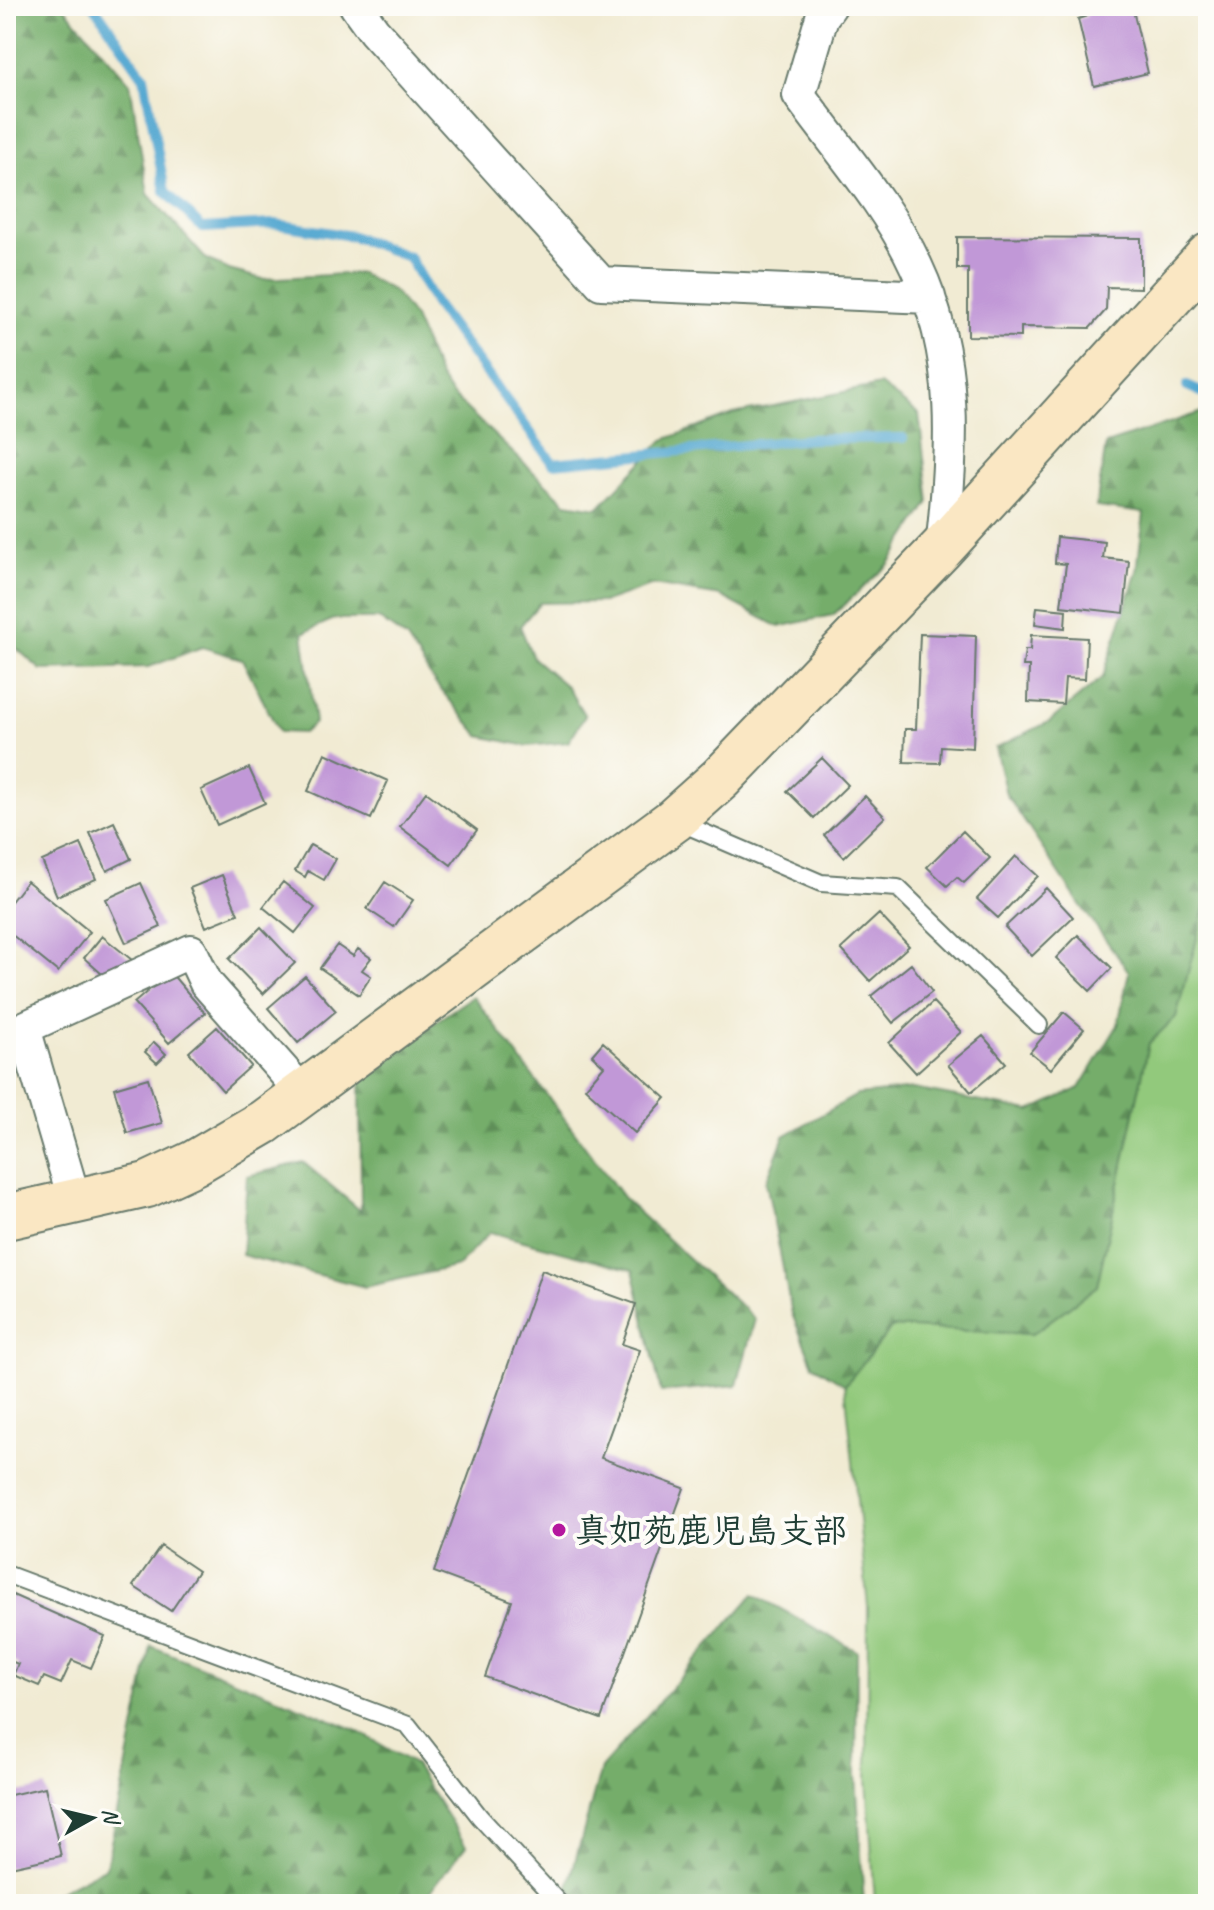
<svg xmlns="http://www.w3.org/2000/svg" width="1214" height="1910" font-family="Caveat,'Klee One',sans-serif">
<style>
.grass{fill:#92c97b;stroke:#588358;stroke-width:2}
.forest{fill:url(#forest-firs);stroke:#4a7550;stroke-width:2}
.lines{fill:none;stroke-linecap:round;stroke-linejoin:round}
.stream{stroke:#56a9d1;stroke-width:10}
.building{fill:#c198d7}
.lane-casing{stroke:#687a6c;stroke-width:20}
.street-casing{stroke:#687a6c;stroke-width:36}
.secondary-casing{stroke:#687a6c;stroke-width:48}
.lane{stroke:#fff;stroke-width:16}
.street{stroke:#fff;stroke-width:32}
.secondary{stroke:#fae7c3;stroke-width:44}
.poi-dot{fill:#b5179e;stroke:#fdfcf7;stroke-width:3}
.labels{text-anchor:middle;dominant-baseline:central;stroke-width:8;stroke-linejoin:round;paint-order:stroke}
.poi-label{font-size:34px;font-weight:bold;fill:#1f3d34;stroke:#fdfcf7;text-anchor:start}
</style>
<defs>
<pattern id="forest-firs" width="22" height="20" patternUnits="userSpaceOnUse" patternTransform="scale(2)"><rect width="22" height="20" fill="#75ad6b"/><path d="M5 1l3.5 6h-7zM16 11l3.5 6h-7z" fill="#5f8e59"/></pattern>
</defs>
<rect width="100%" height="100%" fill="#fdfcf7"/>
<filter id="ink" filterUnits="userSpaceOnUse"><feTurbulence type="fractalNoise" baseFrequency=".0125" numOctaves="2"/><feDisplacementMap in="SourceGraphic" scale="16" xChannelSelector="R" yChannelSelector="G"/><feConvolveMatrix kernelMatrix="1 2 1 2 8 2 1 2 1" color-interpolation-filters="sRGB"/></filter>
<filter id="wash" filterUnits="userSpaceOnUse"><feTurbulence type="fractalNoise" baseFrequency=".006" numOctaves="4" result="noise"/><feDisplacementMap in="SourceGraphic" scale="32" xChannelSelector="R" yChannelSelector="G"/><feGaussianBlur stdDeviation="1.8" result="paint"/><feColorMatrix in="noise" values="0 0 0 0 0 0 0 0 0 0 0 0 0 0 0 0 0 1.4 0 .05"/><feComposite in="paint" operator="in"/></filter>
<g filter="url(#wash)">
<rect width="100%" height="100%" fill="#f1ebd3"/>
<path class="grass" d="M1208,897V1904H875L867,1779L868,1607L845,1385L892,1327L1032,1334L1097,1286L1149,1043L1176,1016Z"/>
<path class="forest" d="M6,6H63L130,83L148,194L205,258L229,270L263,279L360,273L394,291L414,318L439,376L451,394L566,503L598,508L663,440L733,414L880,385L919,414L929,502L888,565L833,615L779,627L721,596L653,585L605,602L540,603L520,626L533,658L567,687L585,716L568,742L527,746L480,736L435,683L407,639L379,619H334L303,633L315,722L303,733L279,732L242,659L202,647L149,667L41,670L6,639Z
M1208,410V897L1176,1017L1149,1043L1097,1286L1032,1334L892,1327L845,1385L813,1365L792,1314L766,1182L784,1136L857,1095L914,1089L1030,1111L1080,1088L1118,1025L1129,972L1079,903L1006,794L995,748L1049,722L1103,677L1137,571L1144,513L1096,507L1106,444Z
M473,996L626,1201L755,1319L737,1385L661,1392L633,1270L490,1232L458,1266L365,1287L242,1255L247,1176L303,1162L361,1211L360,1074Z
M754,1594L857,1651L856,1774L864,1904H583L568,1887L601,1768Z
M151,1646L356,1730L414,1764L466,1846L420,1904H35L106,1867Z"/>
<g class="lines">
<path class="stream" d="M94,6L144,77L165,191L202,228L275,224L352,236L409,257L435,304L553,463L811,439L903,438
M1187,386L1208,395"/>
</g>
<g id="blocks">
<path class="building" d="M1084,6H1132L1148,73L1094,86L1078,19L1087,16Z
M957,237L1141,238V288L1107,287L1106,310L1090,328L1021,327V337L968,336V269H957Z
M1057,537L1105,542L1103,558L1129,561L1124,613L1061,606L1066,564L1055,563Z
M1037,607L1066,610L1065,628L1035,624Z
M920,634L976,636L973,748L941,746L940,763L904,762L905,729H916Z
M1031,635L1087,638L1085,679L1065,678L1063,704L1028,702L1029,666H1023L1025,650H1030Z
M325,753L388,781L371,819L308,791Z
M822,758L848,785L814,818L787,791Z
M249,768L265,803L217,825L201,790Z
M426,792L477,830L451,865L400,827Z
M865,796L885,817L844,857L824,835Z
M114,822L131,859L107,871L90,833Z
M963,831L990,858L964,883L957,877L947,886L927,867Z
M81,844L96,879L57,896L42,861Z
M310,845L336,859L324,880L308,871L305,877L295,871Z
M1016,856L1038,876L998,918L977,899Z
M222,875L238,914L206,927L190,888Z
M27,881L90,932L58,972L6,930V908Z
M283,882L315,908L295,933L263,907Z
M385,882L413,900L394,927L367,909Z
M141,883L161,927L126,943L106,899Z
M1046,888L1073,917L1032,956L1005,927Z
M879,914L909,946L870,981L841,949Z
M261,927L295,963L263,994L229,959Z
M1078,935L1112,968L1090,991L1056,958Z
M102,936L132,960L102,974L84,958Z
M337,945L353,956L358,949L371,958L362,970L371,976L359,995L320,968Z
M911,964L932,992L893,1023L871,996Z
M170,972L205,1013L169,1043L134,1003Z
M305,976L336,1011L298,1043L268,1008Z
M933,1002L961,1032L916,1073L889,1043Z
M1064,1012L1084,1029L1051,1069L1030,1052Z
M217,1027L251,1066L223,1091L189,1052Z
M983,1036L1006,1063L971,1092L948,1065Z
M154,1042L166,1054L157,1063L145,1052Z
M603,1042L666,1098L635,1133L585,1088L604,1066L592,1055Z
M148,1078L162,1123L127,1133L114,1088Z
M542,1270L636,1304L622,1344L640,1350L601,1458L684,1488L601,1719L485,1677L512,1601L434,1572Z
M161,1546L198,1571L171,1611L133,1586Z
M6,1592L105,1636L91,1668L72,1660L61,1684L44,1677L39,1686L13,1675L18,1664L6,1659Z
M45,1787L61,1856L6,1868V1796Z"/>
</g>
</g>
<g filter="url(#ink)">
<use href="#blocks" fill-opacity="0" stroke="#687a6c" stroke-width="2"/>
<g class="lines">
<defs>
<path id="lane" d="M679,822L821,883L898,888L1039,1025
M6,1574L408,1725L480,1817L560,1904"/>
<path id="street" d="M356,6L374,31L601,283L929,297
M830,6L822,17L799,95C838,149 888,205 916,266C959,357 953,451 942,548
M75,1202L24,1028L191,951L206,983L303,1093"/>
<path id="secondary" d="M6,1217L147,1185L194,1163L264,1122L674,820L721,778L942,548L1208,256"/>
</defs>
<use href="#lane" class="lane-casing"/>
<use href="#street" class="street-casing"/>
<use href="#secondary" class="secondary-casing"/>
<use href="#lane" class="lane"/>
<use href="#street" class="street"/>
<use href="#secondary" class="secondary"/>
</g>
</g>
<circle class="poi-dot" cx="559" cy="1530" r="8"/>
<g class="labels">
<g class="poi-label">
<text x="575" y="1530">真如苑鹿児島支部</text>
</g>
</g>
<rect width="1214" height="1910" fill="none" stroke="#fdfcf7" stroke-width="32"/>
<g transform="translate(92 1818) rotate(82)" stroke="#fdfcf7" stroke-width="6" paint-order="stroke">
<path d="M0-6L14 30L0 20L-14 30Z" fill="#1f3d34"/>
<text y="-12" font-size="22" font-weight="bold" text-anchor="middle" fill="#1f3d34">N</text>
</g>
</svg>
